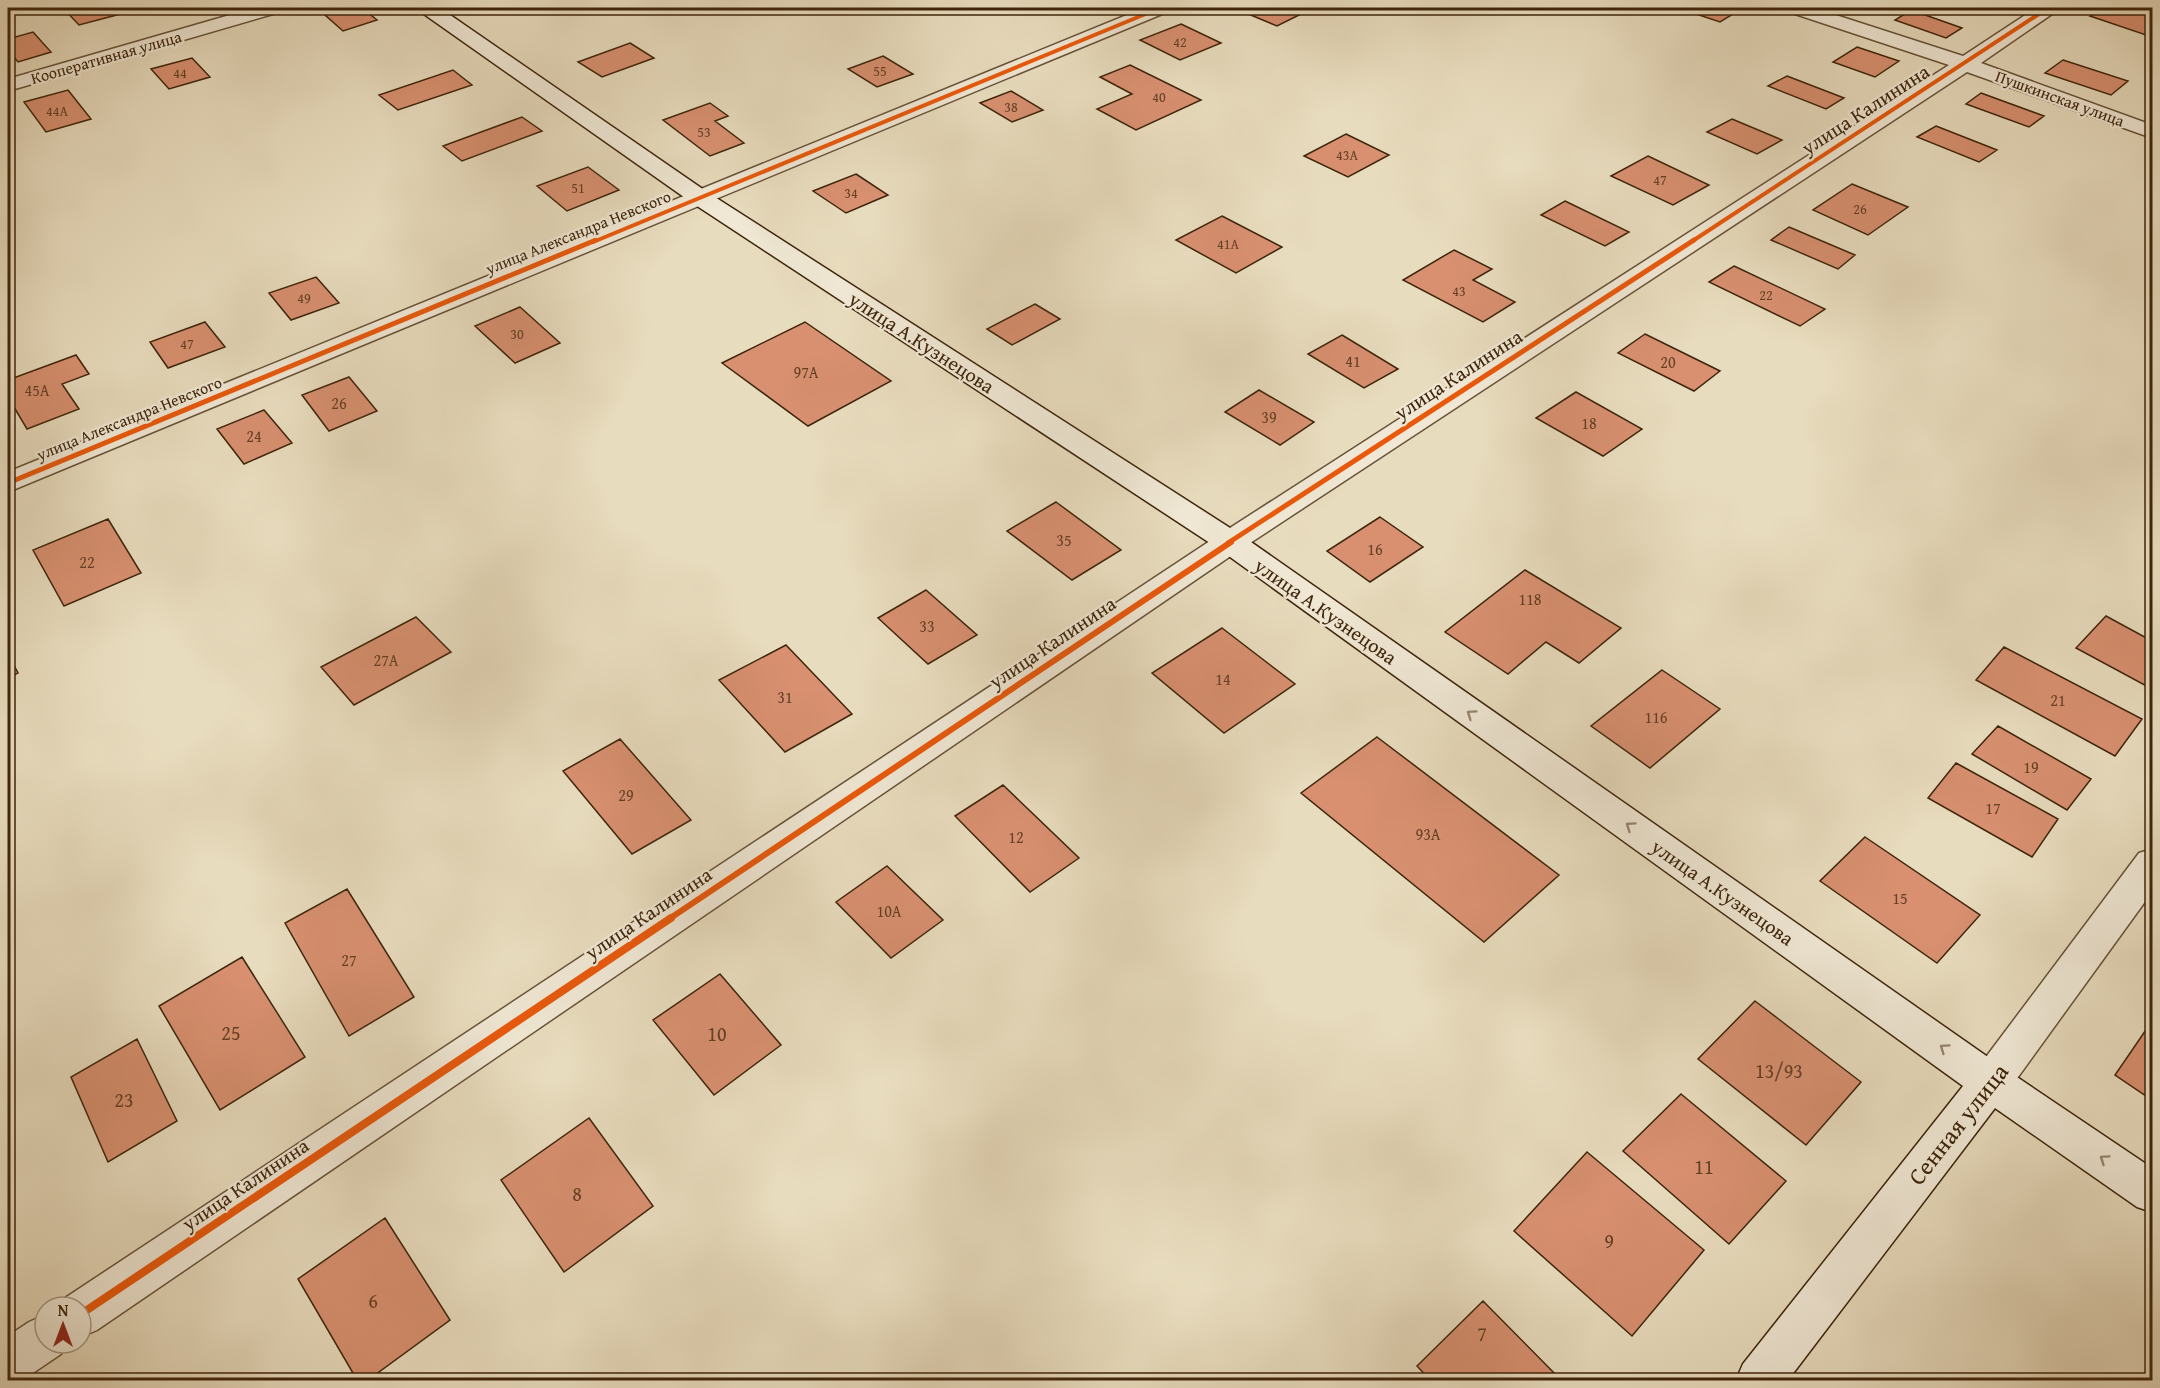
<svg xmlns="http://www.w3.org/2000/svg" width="2160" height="1388" font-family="'Gentium Book Plus',serif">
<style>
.building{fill:#d89070;stroke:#3e250b;stroke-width:1.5}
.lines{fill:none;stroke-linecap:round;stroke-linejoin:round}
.street-casing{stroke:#685338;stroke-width:3}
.secondary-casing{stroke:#3e250b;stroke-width:3}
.street{fill:#f0e8d5;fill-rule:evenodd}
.secondary{fill:#f0e8d5;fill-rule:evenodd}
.cycleway-far3-casing{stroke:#f0e8d5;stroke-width:6}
.cycleway-far2-casing{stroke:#f0e8d5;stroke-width:8}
.cycleway-far1-casing{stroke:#f0e8d5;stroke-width:10}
.cycleway-casing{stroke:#f0e8d5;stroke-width:11}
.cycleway-far3{stroke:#e8590c;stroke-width:4}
.cycleway-far2{stroke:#e8590c;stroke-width:5}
.cycleway-far1{stroke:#e8590c;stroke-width:6}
.cycleway{stroke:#e8590c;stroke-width:8}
.oneway{stroke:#978670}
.labels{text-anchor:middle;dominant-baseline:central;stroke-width:4.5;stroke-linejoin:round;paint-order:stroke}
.far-number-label{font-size:14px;fill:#644024}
.far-street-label{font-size:16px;fill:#3e250b;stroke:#f0e8d5}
.number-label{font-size:16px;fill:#644024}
.street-label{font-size:20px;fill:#3e250b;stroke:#f0e8d5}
.near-number-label{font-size:20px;fill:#644024}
.near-street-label{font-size:24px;fill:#3e250b;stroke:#f0e8d5}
</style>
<rect width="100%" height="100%" fill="#e8dcbe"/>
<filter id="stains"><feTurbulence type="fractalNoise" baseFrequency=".00333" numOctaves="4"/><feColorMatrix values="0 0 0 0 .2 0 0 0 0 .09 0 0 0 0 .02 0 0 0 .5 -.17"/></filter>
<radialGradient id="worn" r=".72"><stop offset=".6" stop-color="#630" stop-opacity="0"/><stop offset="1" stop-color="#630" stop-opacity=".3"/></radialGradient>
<path class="building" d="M63,8H124L128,12L79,25Z
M352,8H362L377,20L343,31L325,15Z
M1234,8H1280L1299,15L1277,26Z
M1678,8H1743L1720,22Z
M2104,8L2152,9V37L2090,16Z
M1911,10L1962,28L1946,38L1895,20Z
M1181,24L1221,43L1180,60L1140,40Z
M33,32L51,52L18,62L8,50V39Z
M630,43L654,58L602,77L578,62Z
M1857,47L1899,61L1875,77L1833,62Z
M883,56L913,74L877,87L848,69Z
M192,58L210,77L169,89L151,69Z
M2063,60L2128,81L2111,95L2045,73Z
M1130,65L1201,100L1136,130L1097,109L1132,94L1100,77Z
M453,70L472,85L398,110L379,95Z
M1787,76L1844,98L1826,109L1768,86Z
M68,90L91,119L46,132L24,102Z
M1011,91L1043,110L1012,122L980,103Z
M1981,93L2044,116L2029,127L1966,104Z
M710,103L728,116L715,121L744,143L710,156L663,120Z
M522,117L542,131L462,161L443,146Z
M1732,119L1782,140L1757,154L1707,132Z
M1936,126L1997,150L1979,162L1917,137Z
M1346,134L1389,155L1348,177L1304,156Z
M1648,156L1709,185L1673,205L1611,176Z
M588,167L619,190L567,211L537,186Z
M856,174L888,195L846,213L813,191Z
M1852,184L1908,207L1868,235L1813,210Z
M1565,201L1629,232L1605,246L1541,215Z
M1222,216L1282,247L1236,273L1176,240Z
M1789,227L1855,255L1838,269L1771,240Z
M1454,250L1492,269L1473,280L1515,302L1483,322L1403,280Z
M1734,266L1825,309L1800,326L1709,282Z
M316,277L339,303L291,320L269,293Z
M1035,304L1060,319L1012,345L987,329Z
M520,307L560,343L515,363L475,326Z
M205,322L225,347L168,368L150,342Z
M805,322L891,381L808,426L722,363Z
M1645,334L1720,371L1694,391L1618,353Z
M1342,335L1398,369L1364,388L1308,354Z
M76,355L89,374L62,384L79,409L27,429L8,397V380Z
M349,377L377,411L329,431L302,395Z
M1259,390L1314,422L1280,445L1225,412Z
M1576,392L1642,429L1603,456L1536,418Z
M264,410L292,443L244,464L217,429Z
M1056,502L1121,550L1072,580L1007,531Z
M1380,517L1423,547L1370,582L1327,551Z
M108,519L141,573L64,606L33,550Z
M1525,570L1621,628L1579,663L1546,642L1508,674L1445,632Z
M926,590L977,635L928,664L878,618Z
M2106,616L2152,641V689L2076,648Z
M416,617L451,652L354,705L321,667Z
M1222,628L1295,684L1224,733L1152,673Z
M786,645L852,714L785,752L719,680Z
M2004,647L2142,719L2115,756L1976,680Z
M8,654L18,673L8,678Z
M1662,670L1720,709L1650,768L1591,726Z
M1998,726L2091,779L2067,810L1972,754Z
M1377,737L1559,875L1484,942L1301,793Z
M620,739L691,820L632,854L563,771Z
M1956,763L2058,819L2032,857L1928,798Z
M1003,785L1079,858L1030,892L955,816Z
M1865,837L1980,915L1937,963L1820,881Z
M887,866L943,920L891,958L836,902Z
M347,889L414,997L349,1036L285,923Z
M242,957L305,1057L220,1110L159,1006Z
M720,974L781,1045L714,1095L653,1020Z
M1755,1001L1861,1082L1806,1145L1698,1059Z
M2152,1021V1100L2115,1075Z
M137,1039L177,1121L108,1162L71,1077Z
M1681,1094L1786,1181L1729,1244L1623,1151Z
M589,1118L653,1206L564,1272L501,1180Z
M1587,1152L1704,1250L1632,1336L1514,1231Z
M385,1218L450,1320L368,1380H357L298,1279Z
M1483,1301L1561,1380H1430L1417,1366Z"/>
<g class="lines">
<defs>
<path id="street" d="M254,8H283L280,12L8,91V79Z
M1144,8H1170L1167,12L8,492V472Z
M1787,8H1814L1963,56L2036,8H2057L2055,12L1981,63L2152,125V138L1967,72L1241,549L97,1330L81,1337V1307H61L65,1298L1219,535L1949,65L1789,12Z
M2152,849V892L2005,1095L1991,1101L1977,1095L1971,1082L1977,1069L2139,853Z
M45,1315V1343H66L61,1354L24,1379L8,1380V1336L29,1322Z"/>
<path id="secondary" d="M419,8H440L707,192L1241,535L2005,1069L2152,1168V1212L2137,1207L1995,1108L1788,1380H1736L1743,1364L1963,1086L1219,549L691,202L421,12Z"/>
</defs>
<use href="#street" class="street-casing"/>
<use href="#secondary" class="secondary-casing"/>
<use href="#street" class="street"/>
<use href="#secondary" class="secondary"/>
<defs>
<path id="cycleway-far3" d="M593,242L1160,8
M1691,242L2048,8"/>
<path id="cycleway-far2" d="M8,483L596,240
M1228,543L1694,240"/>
<path id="cycleway-far1" d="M669,919L1231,542"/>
<path id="cycleway" d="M81,1314L671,918"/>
</defs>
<use href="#cycleway-far3" class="cycleway-far3-casing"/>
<use href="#cycleway-far2" class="cycleway-far2-casing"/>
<use href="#cycleway-far1" class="cycleway-far1-casing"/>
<use href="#cycleway" class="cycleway-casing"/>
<use href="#cycleway-far3" class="cycleway-far3"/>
<use href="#cycleway-far2" class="cycleway-far2"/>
<use href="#cycleway-far1" class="cycleway-far1"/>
<use href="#cycleway" class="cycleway"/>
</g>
<defs><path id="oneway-chevron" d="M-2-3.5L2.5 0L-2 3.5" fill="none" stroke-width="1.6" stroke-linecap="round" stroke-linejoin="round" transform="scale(1.5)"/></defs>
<g class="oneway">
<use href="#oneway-chevron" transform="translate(1471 714) rotate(-145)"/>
<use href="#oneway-chevron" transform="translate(1630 826) rotate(-145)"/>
<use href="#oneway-chevron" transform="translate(1944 1048) rotate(-145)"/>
<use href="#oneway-chevron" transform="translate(2104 1159) rotate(-146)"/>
</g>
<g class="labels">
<g class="far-number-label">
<text x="1180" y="42">42</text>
<text x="880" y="71">55</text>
<text x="180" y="73">44</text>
<text x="1159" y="97">40</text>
<text x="1011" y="107">38</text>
<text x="57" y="111">44А</text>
<text x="704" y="132">53</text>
<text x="1347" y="155">43А</text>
<text x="1660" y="180">47</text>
<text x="578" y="188">51</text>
<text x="851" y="193">34</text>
<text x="1860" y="209">26</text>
<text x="1228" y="244">41А</text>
<text x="1459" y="291">43</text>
<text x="1766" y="295">22</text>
<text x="304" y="298">49</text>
<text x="517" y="334">30</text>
<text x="187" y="344">47</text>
</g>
<g class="far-street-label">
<text transform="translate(106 57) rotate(-16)">Кооперативная улица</text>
<text transform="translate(2060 98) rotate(20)">Пушкинская улица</text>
<text transform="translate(578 232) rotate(-22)">улица Александра Невского</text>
<text transform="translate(129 418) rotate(-22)">улица Александра Невского</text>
</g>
<g class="number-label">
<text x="1353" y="361">41</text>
<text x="1668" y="362">20</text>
<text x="806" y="372">97А</text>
<text x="37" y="390">45А</text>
<text x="339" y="403">26</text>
<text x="1269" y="417">39</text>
<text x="1589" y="423">18</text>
<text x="254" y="436">24</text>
<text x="1064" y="540">35</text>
<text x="1375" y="549">16</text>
<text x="87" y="562">22</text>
<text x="1530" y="599">118</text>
<text x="927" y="626">33</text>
<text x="386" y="660">27А</text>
<text x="1223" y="679">14</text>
<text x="785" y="697">31</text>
<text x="2058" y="700">21</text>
<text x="1656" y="717">116</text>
<text x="2031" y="767">19</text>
<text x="626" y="795">29</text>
<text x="1993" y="808">17</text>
<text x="1428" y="834">93А</text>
<text x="1016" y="837">12</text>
<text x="1900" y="898">15</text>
<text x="889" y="911">10А</text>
<text x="349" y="960">27</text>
</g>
<g class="street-label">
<text transform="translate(1865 109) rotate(-33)">улица Калинина</text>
<text transform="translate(922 342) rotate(33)">улица А.Кузнецова</text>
<text transform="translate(1458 374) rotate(-33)">улица Калинина</text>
<text transform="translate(1326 611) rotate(35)">улица А.Кузнецова</text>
<text transform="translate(1052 642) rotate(-34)">улица Калинина</text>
<text transform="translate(1723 892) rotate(35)">улица А.Кузнецова</text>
<text transform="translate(648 913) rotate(-34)">улица Калинина</text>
<text transform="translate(245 1184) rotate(-34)">улица Калинина</text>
</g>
<g class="near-number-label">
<text x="231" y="1032">25</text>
<text x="717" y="1033">10</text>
<text x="1779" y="1070">13/93</text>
<text x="124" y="1099">23</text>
<text x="1704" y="1166">11</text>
<text x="577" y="1193">8</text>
<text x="1609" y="1240">9</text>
<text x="373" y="1300">6</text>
<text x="1482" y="1333">7</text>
</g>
<g class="near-street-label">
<text transform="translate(1958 1124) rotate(-52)">Сенная улица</text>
</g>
</g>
<rect width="2160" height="1388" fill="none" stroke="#e8dcbe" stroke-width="30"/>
<rect x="9" y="9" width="2142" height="1370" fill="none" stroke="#3e250b" stroke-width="3"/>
<rect x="15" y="15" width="2130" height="1358" fill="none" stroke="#3e250b" stroke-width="1.5"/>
<g transform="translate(63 1325)"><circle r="28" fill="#f0e8d5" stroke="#a99a84" stroke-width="1.5"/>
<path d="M0-4.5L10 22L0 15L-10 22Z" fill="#8f2418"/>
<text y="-9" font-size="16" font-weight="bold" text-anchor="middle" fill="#3e250b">N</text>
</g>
<rect width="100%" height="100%" filter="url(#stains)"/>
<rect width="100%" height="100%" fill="url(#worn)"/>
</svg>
